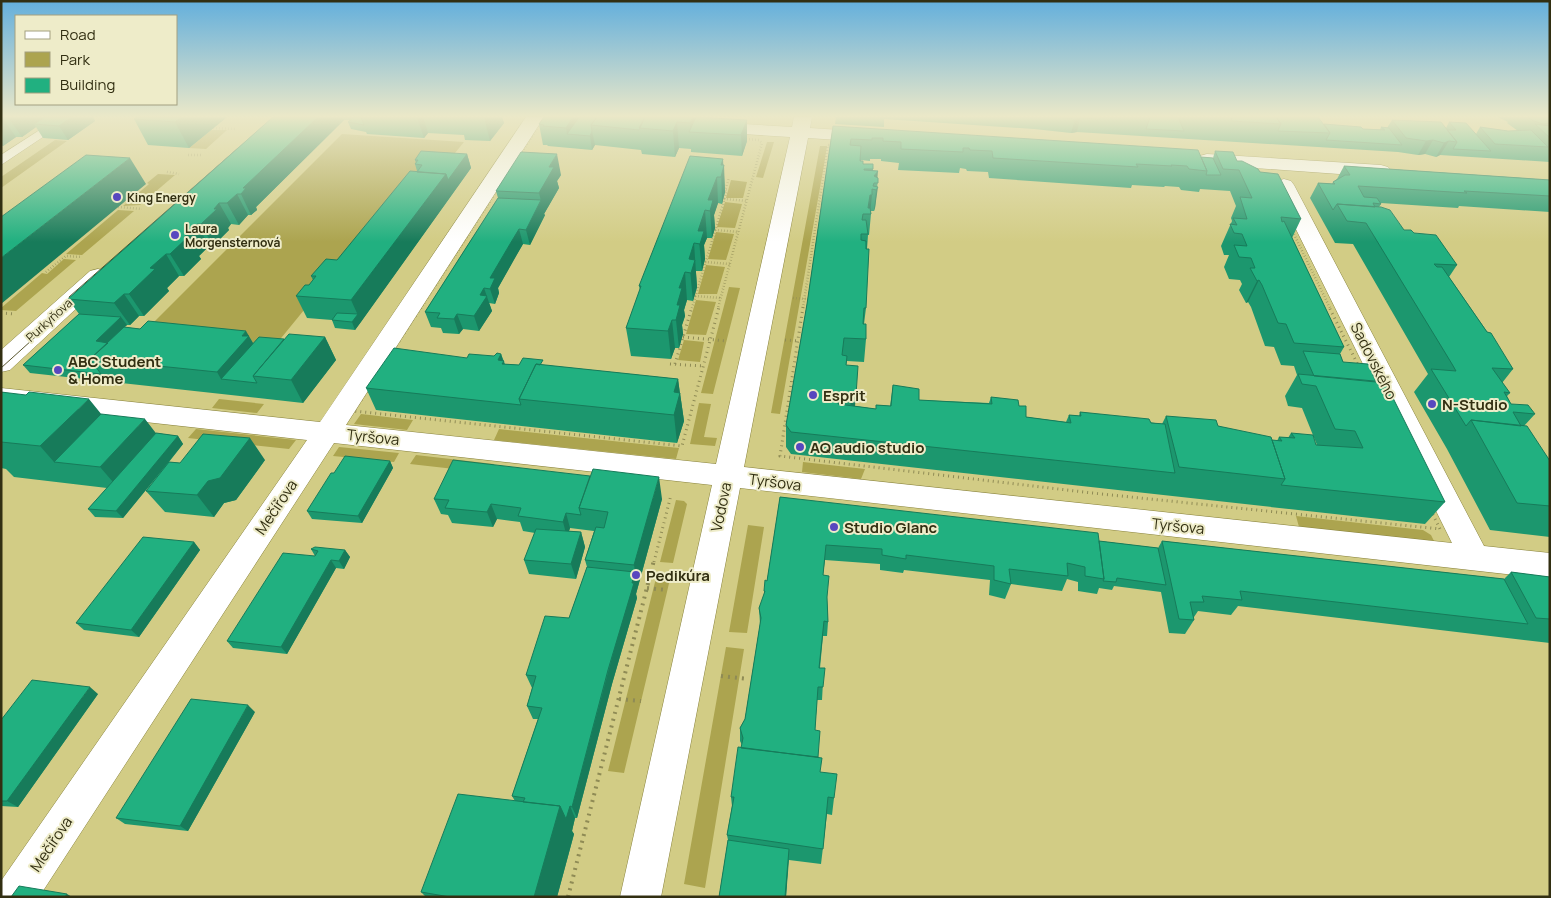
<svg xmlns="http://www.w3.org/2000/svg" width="1551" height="898" font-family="Manrope,sans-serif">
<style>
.green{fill:#aca44f}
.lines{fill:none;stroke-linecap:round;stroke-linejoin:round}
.lane-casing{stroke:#89833d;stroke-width:1}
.street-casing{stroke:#89833d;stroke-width:1}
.secondary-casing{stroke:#89833d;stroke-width:1}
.path-far2{stroke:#8f8b55;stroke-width:2.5;stroke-dasharray:0.5 2.5;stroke-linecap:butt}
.path-far1{stroke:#8f8b55;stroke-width:3;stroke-dasharray:1 4;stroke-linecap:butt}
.path{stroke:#8f8b55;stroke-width:4;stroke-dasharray:2 5;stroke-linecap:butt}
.lane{fill:#fff;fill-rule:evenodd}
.street{fill:#fff;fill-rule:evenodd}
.secondary{fill:#fff;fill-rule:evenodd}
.tram{stroke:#5a572f;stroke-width:1}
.wall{fill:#1c976e;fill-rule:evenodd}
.shaded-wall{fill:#177b5a}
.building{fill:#21b080;stroke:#177b5a}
.poi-dot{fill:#5847bf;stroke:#eeecc9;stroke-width:2}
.labels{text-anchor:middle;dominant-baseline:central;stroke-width:4;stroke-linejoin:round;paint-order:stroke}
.far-poi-label{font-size:12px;font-weight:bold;fill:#322f12;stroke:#eeecc9;text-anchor:start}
.far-street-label{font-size:12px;fill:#322f12;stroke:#eeecc9}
.poi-label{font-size:15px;font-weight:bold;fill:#322f12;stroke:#eeecc9;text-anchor:start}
.street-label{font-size:15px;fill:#322f12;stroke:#eeecc9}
</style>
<rect width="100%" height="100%" fill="#d2cc85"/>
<path class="green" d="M211,130H227L206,149L189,148Z
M342,134L464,142L446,164L424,163L273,348L140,336Z
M55,140L67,141L1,188V177Z
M767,142H774L763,178L756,177Z
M820,146H827L824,165L780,414L771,413Z
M158,174L175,175L140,205L123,206L149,184L147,183Z
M731,180L747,182L743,198H726Z
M725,202L742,204L735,228L717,227Z
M118,210L134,211L82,255L66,254Z
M716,232L734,234L726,260L708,259Z
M64,259L76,260L16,311L1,310V308L42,273L47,274Z
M706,265L725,267L717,294H698Z
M729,287L740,288L713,394L701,393Z
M696,300L716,302L706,335L686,334Z
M684,340L704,342L700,362L678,360Z
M219,399L264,404L257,413L212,408Z
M699,403L711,404L704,437L717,438L715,446L690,444Z
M361,414L413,420L407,430L354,424Z
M196,429L296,440L289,449L188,438Z
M499,429L679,448L676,459L494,440Z
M339,447L399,453L394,462L333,456Z
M416,455L494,464L490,473L410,464Z
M803,462L865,469L861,479L802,472Z
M676,500L684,501L687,504L673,563L660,562Z
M1296,516L1423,530L1431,535L1434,541L1299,527Z
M748,525L764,527L747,633L729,632Z
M657,574L671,575L624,773L608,771Z
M726,647L744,649L705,888L684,884Z"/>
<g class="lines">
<defs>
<path id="lane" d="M60,117H73L1,165V155Z"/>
<path id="street" d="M526,117H544L346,425L716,464L790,137L711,132L705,131L702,127L705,123L711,122L792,127L794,117H812L810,128L870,132L876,133L879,137L876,141L870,142L808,138L744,467L1452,543L1274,185L1277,181L1284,179L1291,181L1294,185L1484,546L1550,553V579L740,488L661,897H620L712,485L334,443L39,897H1V881L307,440L1,406V388L320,422Z
M1207,154L1381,165L1388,167L1391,171L1388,175L1381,177L1200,164L1198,160L1200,156Z"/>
<path id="secondary" d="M98,269L106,271L109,276L106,281L10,370L1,372V350L90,271Z"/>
</defs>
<use href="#lane" class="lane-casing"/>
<use href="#street" class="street-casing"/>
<use href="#secondary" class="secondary-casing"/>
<path class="path-far2" d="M213,128L235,129
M188,155H202
M167,172L179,174
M724,199L747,201
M118,207L142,209
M715,230L739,232
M705,262L730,264
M46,272L66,256L82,257
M695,296L721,298
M793,298L807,299
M421,308L540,124L759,140L762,143L718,308
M692,308L727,191L725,190L729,178
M803,308L828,145L1265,175L1330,308"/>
<path class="path-far1" d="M421,307L354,411L682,446L719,307
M803,307L780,456L1092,493L1440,529L1329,307
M1,313L15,314
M683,337L727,341
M785,340L799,341
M670,364L704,366
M675,364L692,307
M654,562L671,495"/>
<path class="path" d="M647,588L667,590
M721,676L748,679
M619,699L641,701
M568,897L654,560"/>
<use href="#lane" class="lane"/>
<use href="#street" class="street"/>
<use href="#secondary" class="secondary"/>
<path class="tram" d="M69,297L238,148
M1,368L83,294"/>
</g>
<path class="wall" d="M1,117H93L95,121L68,140L43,138L36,127L22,137H16L3,146L1,145Z
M227,117L189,148L148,145L134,119Z
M273,117H502L504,123L490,141L465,140L464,135L428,133L424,138L367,134L366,132L351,129L348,122L351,120H344L256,207L257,210L251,215H248L239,225L231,224L228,228L229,230L213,246H209L199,256L201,259L184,276H179L167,288L169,291L144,316H139L130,325H127L124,327L253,343L284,339L325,337L336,360L303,403L30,373L23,365L79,314L68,299Z
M544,117H696L747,120V141L742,156L691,152V149L679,148L675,157L642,154L641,150L595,145L592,150L548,146L547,145H543L539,124Z
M836,117H1318L1323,124L1363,129L1380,130L1381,127L1387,128L1392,120L1446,128L1449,122L1476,134L1480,127L1508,131H1518L1507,123L1508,122L1498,117H1550V162L1440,155L1436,157L1425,154L1418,155L1398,152L1077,132L1071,133L1034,129L884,119V127L835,124Z
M833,126L1213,158L1215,151L1237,161L1301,219L1292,238L1344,347L1340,354L1343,362L1376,382L1445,502L1425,524L791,454L786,447V425L807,304ZM870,159H881V161L899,163L898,170L959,173L960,168L966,169L967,171L988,172L989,178L1131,188L1132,185L1164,187L1165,186L1179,187L1181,190L1199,192L1200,189L1230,191L1236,206L1231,218L1232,221L1221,246L1224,255H1229L1224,267L1229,279L1240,280L1242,284L1239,290L1246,303L1248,302L1251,307L1265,346L1274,347L1281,365L1294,366L1297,375L1285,396L1288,406L1302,408L1317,445L1291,433L1288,438L1279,437L1277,441L1272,440L1218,426L1166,416L1162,424L1080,412L1079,416L1069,415L1066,422L1026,417L1019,406L991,397L989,403L919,400L893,385L890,406L876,405V409L855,406L846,365L847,361L864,362L866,339L864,324L866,308L867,249L868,235H869L871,214L870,211H874L875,208L878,179L873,171V164H863L861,160L870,161Z
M467,154L471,168L355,330L335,328L332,320L307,318L296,296L309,285L313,280L311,276L337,260L417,171L415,164L416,163L415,160Z
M723,159L725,192L722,204L718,203L714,215L715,228L712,238H707L704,245L705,259L702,271H696V273L697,287L693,301L687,300L684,310L685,316L682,325L683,334L679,348H675L671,359L631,356L626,328L640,290L639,286Z
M1344,166L1550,180V212L1459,206L1458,208L1381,203V204L1379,207L1404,230L1414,233L1457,265L1449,277L1513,369L1502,383L1510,393L1507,396L1511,404L1535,414L1524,426L1550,461V537L1490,530L1447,449L1414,392L1428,374L1353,244L1335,243L1310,198L1318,183L1332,184L1333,182L1337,179Z
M561,175L557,181L559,188L544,214L545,215L530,245L523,244L514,259L498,288L499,293L495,304L489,303L492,311L479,331L463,329L459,334L443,333L441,328L431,327L425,312L498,198L496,191Z
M501,354L505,364L519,365H544L678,379L684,421L677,443L376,410L366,388L467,358L494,356Z
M1,392L101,414L156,433L178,436L183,444L169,462L180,463L265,460L236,500L224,503L214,517L165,512L146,491L165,467L123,518L95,517L88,509L107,488L14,477L6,469L1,468Z
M390,461L393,468L362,523L312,519L307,511L334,473Z
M780,497L1099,541L1158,548L1162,541L1504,579L1511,572L1550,577V643L1238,606L1231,615L1198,611L1194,617V620L1185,634L1169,633L1161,592L1114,586L1112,590L1099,588L1097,594L1078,591V582L1067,579L1062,591L1011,584L1005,599L989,595L990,580L904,570L903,573L880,570V564L825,560L823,575L827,600L828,622L827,636H823L820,668L823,682L822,700H817L815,730L820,772L834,798L832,815L827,814L821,864L789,860L786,897H719L728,840L727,835L732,806L731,797L742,745L740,741V728L745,719L760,624L759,608L764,596V591L767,581Z
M434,499H662L636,594L637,598L612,684L577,818H575L572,831L574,834L557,897H426L421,892L515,801L512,796L538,719H533L527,706L532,688L526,675L569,618L587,567L585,560L594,531L570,528L569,531L581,532L585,547L576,579L529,574L524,560L535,533L523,531L520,522L497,519L493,527L452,523L448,515L441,514Z
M194,542L200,550L139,637L84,630L76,623Z
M311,549L345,550L350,557L344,569L336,568L287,654L233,648L227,641L315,556Z
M98,694L18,807L1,806V720Z
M255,712L188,831L125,824L116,818Z"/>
<path class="shaded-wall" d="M1,117H2L16,137L3,146L1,144Z
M8,117H51L34,124L36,127L22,137Z
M72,117H93L95,121L68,140L59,126Z
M182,117H227L189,148L175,122Z
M318,117H342L344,120L256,207L257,210L251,215L241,194L243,188Z
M417,117H423L428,133L424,138Z
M484,117H502L504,123L490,141Z
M573,117H580L567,134L566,128Z
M693,117H696L697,132H691L690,123Z
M1080,118L1077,132L1071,133L1075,119Z
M747,120V141L742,156L741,135Z
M677,122L679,148L675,157L673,131Z
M592,131L595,145L592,150L590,136Z
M1433,140L1425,154L1418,155L1426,141Z
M1449,141L1440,155L1436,157L1444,143Z
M467,154L471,168L361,322L351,300L446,174Z
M557,154L561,175L557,181L559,188L544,214L545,215L530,245L526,230L541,201L539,193L549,167Z
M130,158L146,184L1,304V258Z
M723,159V168L724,165L725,192L722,204L721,165Z
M878,171L877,183L874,176Z
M717,177L718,203L714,215L715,228L712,238L710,211L708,200Z
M878,187L875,208L874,211L876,190Z
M237,194L248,215L239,225L227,203Z
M870,195H872L870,214H868Z
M219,203L231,224L228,228L229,230L213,246L201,224L214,209Z
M705,210L707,238L704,245L705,259L702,271L698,231Z
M197,224L209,246L199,256L201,259L184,276L170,254L184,237Z
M519,229L523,244L498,288L499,293L495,304L490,289V278Z
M694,243L697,287L693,301L689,259Z
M166,254L179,276L167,288L169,291L144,316L129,294L150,268Z
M685,272L687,300L684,310L685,316L682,325L683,334L679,348L676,320L677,305L679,288Z
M1259,280L1248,302L1246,303L1257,281Z
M484,288L492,311L479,331L474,316L480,295Z
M124,294L139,316L130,325L114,303Z
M358,314L361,322L355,330L352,322Z
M457,314L463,329L459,334L454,319Z
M121,317L127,325L102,349L96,341Z
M672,320L675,348L671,359L668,331Z
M246,331L259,353L221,379L217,372L242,336Z
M325,337L336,360L303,403L291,380Z
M501,354L510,383L498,360Z
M678,379L680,395V393L684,421L677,443L674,415V392Z
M856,395L854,417L849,421L851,399Z
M89,399L119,436L54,462L40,446Z
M145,419L162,441L119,489L100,467Z
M178,436L183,444L123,518L116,511Z
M250,438L265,460L236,500L224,503L214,517L197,495L208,481Z
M390,461L393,468L362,523L358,516Z
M659,477L662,499L636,594L637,598L612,684L577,818L572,807L635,572L634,565Z
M491,504L497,519L493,527L487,512Z
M566,513L570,528L567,537L563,522Z
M581,532L585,547L576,579L571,564Z
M194,542L200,550L139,637L131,630Z
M345,550L350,557L344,569L339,561Z
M331,560L336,568L287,654L281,647Z
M90,687L98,694L18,807L7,801Z
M248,705L255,712L188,831L180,826Z
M560,806H570L575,818L572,831L574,834L557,897H534Z
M789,849L786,897H785Z
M67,894L72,897H65Z"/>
<path class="building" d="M45,117H72L59,126L34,124Z
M137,117H182L175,122L134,119Z
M273,117H318L243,188H246L241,194H237L227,203H219L214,209H217L201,224H197L184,237H188L170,254H166L150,268L155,269L129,294H124L114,303L68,299Z
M354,117H361L364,125L348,122Z
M544,117H573L566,128L543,126L544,125L539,124Z
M579,117H597L591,125L592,131L590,136L567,134Z
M597,117H645L639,130L591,125Z
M645,117H693L690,123L677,122L673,131L639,128Z
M696,117L747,120L741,135L689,132Z
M1051,117H1100V119L1080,118L1075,119Z
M1150,117H1178L1184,131L1146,129Z
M1232,117H1276L1281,124L1231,121Z
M1276,117H1318L1330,133L1278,131V130L1281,124Z
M1527,117H1550V123L1543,124L1534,121Z
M1392,120L1441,122L1457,142L1449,141L1444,143L1433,140L1426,141L1406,138Z
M1449,122L1466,123L1491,151L1453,149L1457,142L1447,130H1456Z
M1324,124L1361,127L1363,129L1385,130L1381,127L1389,128L1402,145L1326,140L1330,133Z
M1535,124L1550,126V138Z
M833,126L1198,150L1207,171L1189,169L1187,166L1171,165L1172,166L1136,164L1138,167L993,158L992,151L970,150L969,148H963V152L901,149V142L883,141V138H872V140L851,139L850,145L861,146L860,161H863V164H873V169H864V170L878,171L874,176L878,178V183H874L873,186L878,187L876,190L872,189V195H870L868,208H870L871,214H863L862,220H866L868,234H861V240L866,241V249H869L866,308H864L863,324H866V339L844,338L842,355L847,356L846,365L858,366L856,395L851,399L838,400V404L876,409V405L891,406L893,385L919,389V400L992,404L991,397L1018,400L1019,406H1026V417L1071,423L1069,415L1081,416L1080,412L1149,419L1151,423L1165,424L1175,473L791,432L786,425L807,304Z
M1480,127L1508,131L1531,130L1548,147L1495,144Z
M421,151L467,154L448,180L446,174L417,172L422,165L415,164L418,160H415Z
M1215,151L1233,152L1237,161H1242L1258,169L1260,172L1278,174L1301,219L1281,217L1282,222L1284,221L1344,347L1294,343L1286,324L1278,323L1262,285L1259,280L1257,281L1250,268H1255L1251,258L1239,257L1234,245L1247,246L1242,234L1234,233L1230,224L1237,225L1233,218L1247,219L1240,197L1252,198L1239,170L1223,169Z
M521,152L557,154L549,167H554L539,193L496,191Z
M86,155L130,158L1,258V217Z
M690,156L723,159L721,165H724L721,177H717L708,200H713L710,211L705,210L698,231H704L700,244L694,243L689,259L695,260L691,273L685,272L679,288H682L677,305H680L676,320H672L668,331L626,328L641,286H639Z
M1201,157L1213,158L1221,175H1206L1207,171Z
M1344,166L1550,180V196L1464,191L1467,193L1358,186L1364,197L1377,198L1381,204L1373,203L1375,207L1337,204L1333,210L1318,183L1335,184L1333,182L1345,175H1350Z
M410,171L446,174L351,300L296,296L305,285H309L316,276H311L326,259L337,260Z
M498,198L541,200L526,230L519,229L510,244L490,278H495L490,289L484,288L480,295L487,296L474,316L457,314L454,319L437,318L440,313L425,312Z
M1337,204L1381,207L1390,210L1404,230H1411L1414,233L1436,235L1457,265L1434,264L1437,267H1442L1487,332L1491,333L1513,369L1492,368L1510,393L1504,392L1511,404L1528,405L1535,414L1513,412L1521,426L1471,420L1466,426L1431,369L1456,371L1452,364L1366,223L1347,221Z
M337,313L358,314L352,322L332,320Z
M79,314L121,317L96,341L108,343L90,359L101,374L23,365Z
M148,321L246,331L242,336H249L217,372L90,359L124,327L140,329Z
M289,334L325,337L291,380L253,376Z
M259,337L284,339L253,376L257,383L221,379Z
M394,348L467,358L469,354L494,356L497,353L501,354L498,360L504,361L502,364L519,365L523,358L543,360L540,365L536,364L519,399L521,405L366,388Z
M1303,351L1340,354L1343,362L1368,364L1376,382L1314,376Z
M536,364L678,379L674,392L680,393L674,415L519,399Z
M1298,374L1385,382L1445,502L1281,485L1285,479L1272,440L1282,441L1279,437L1295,438L1291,433L1313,435L1316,445L1363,448L1355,431L1335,429L1316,386L1302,384Z
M1,392L26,395L29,392L89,399L40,446L1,442Z
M101,414L145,419L100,467L54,462Z
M1166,416L1216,420L1218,426L1271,437L1285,479L1179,467Z
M1471,420L1527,426L1550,461V506L1517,503Z
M156,433L178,436L116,511L88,509Z
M203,434L250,438L220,478L208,481L197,495L146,491L169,462L180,463Z
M345,456L390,461L358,516L307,511L331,473H334Z
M453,460L590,476L579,508L581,515L566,513L563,522L518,516L521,508L491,504L487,512L445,508L449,500L434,499Z
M593,469L659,477L634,565L585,560L596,527L604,528L608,512L579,508Z
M780,497L1098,533L1104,579L1085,576V567L1067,563L1068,576L1009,569L1011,584L994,580V566L906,555V559L882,555V549L826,545L823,575L829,576L827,597L828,622L824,621L819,668H825L823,687H818L815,730L820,731L818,757L741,748L743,738L740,728L745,719L761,618L759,608L765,591H764L765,580L767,581Z
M536,529L581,532L571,564L524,560Z
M143,537L194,542L131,630L76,623Z
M1099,541L1158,548L1166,585L1117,578L1116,582L1103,581L1104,579Z
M1162,541L1504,579L1528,624L1240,591L1242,600L1202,596L1204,602H1190L1194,620L1179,619Z
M315,547L345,550L339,561L331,560L281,647L227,641L283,553L315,556L318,551L311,549Z
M587,567L635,572L632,583H634L608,670L572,807L570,806L566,819L560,806L523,802L525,798L512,796L542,708L527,706L536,676L526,675L545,616L569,618Z
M1511,572L1550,577V619L1536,618Z
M32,680L90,687L7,801H1V720Z
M191,699L248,705L180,826L116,818Z
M738,747L822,758L820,772L837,774L834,798L828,797L823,849L727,835L734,797H731Z
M458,794L560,806L534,897H450L421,892Z
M728,840L789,849L785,897H719Z
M19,886L67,894L65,897H11Z"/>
<linearGradient id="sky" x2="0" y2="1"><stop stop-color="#63afdc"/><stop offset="0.48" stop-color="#ebe8c8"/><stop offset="1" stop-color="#ebe8c8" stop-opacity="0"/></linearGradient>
<rect width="1551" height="242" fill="url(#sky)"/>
<g class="poi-dot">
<circle cx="117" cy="197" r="5"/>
<circle cx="175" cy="235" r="5"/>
<circle cx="58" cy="370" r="5"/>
<circle cx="813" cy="395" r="5"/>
<circle cx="1432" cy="404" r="5"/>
<circle cx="800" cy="447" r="5"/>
<circle cx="834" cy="527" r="5"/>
<circle cx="636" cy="575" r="5"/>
</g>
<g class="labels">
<g class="far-poi-label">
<text x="127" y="197">King Energy</text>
<text x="185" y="228">Laura<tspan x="185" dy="14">Morgensternová</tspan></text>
</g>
<g class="far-street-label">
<text transform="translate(49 320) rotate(-42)">Purkyňova</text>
</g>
<g class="poi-label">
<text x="68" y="361">ABC Student<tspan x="68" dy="17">&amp; Home</tspan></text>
<text x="823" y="395">Esprit</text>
<text x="1442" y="404">N-Studio</text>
<text x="810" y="447">AQ audio studio</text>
<text x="844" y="527">Studio Glanc</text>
<text x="646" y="575">Pedikúra</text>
</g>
<g class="street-label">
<text transform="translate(1374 361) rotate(63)">Sadovského</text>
<text transform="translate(373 437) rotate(6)">Tyršova</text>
<text transform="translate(775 482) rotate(7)">Tyršova</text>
<text transform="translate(276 507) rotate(-56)">Mečířova</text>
<text transform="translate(721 507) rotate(-78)">Vodova</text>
<text transform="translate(1178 526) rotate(6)">Tyršova</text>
<text transform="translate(51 844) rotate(-56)">Mečířova</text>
</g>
</g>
<rect width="1551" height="898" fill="none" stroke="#322f12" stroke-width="5"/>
<rect x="15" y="15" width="162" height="90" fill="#eeecc9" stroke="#a3a080"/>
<rect x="25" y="31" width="25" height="8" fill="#ffffff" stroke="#a3a080"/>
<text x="60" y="40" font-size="15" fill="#322f12">Road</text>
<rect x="25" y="52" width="25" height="15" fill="#aca44f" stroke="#a3a080"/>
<text x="60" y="65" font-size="15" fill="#322f12">Park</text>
<rect x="25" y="78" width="25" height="15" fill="#21b080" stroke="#a3a080"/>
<text x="60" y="90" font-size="15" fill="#322f12">Building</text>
</svg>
